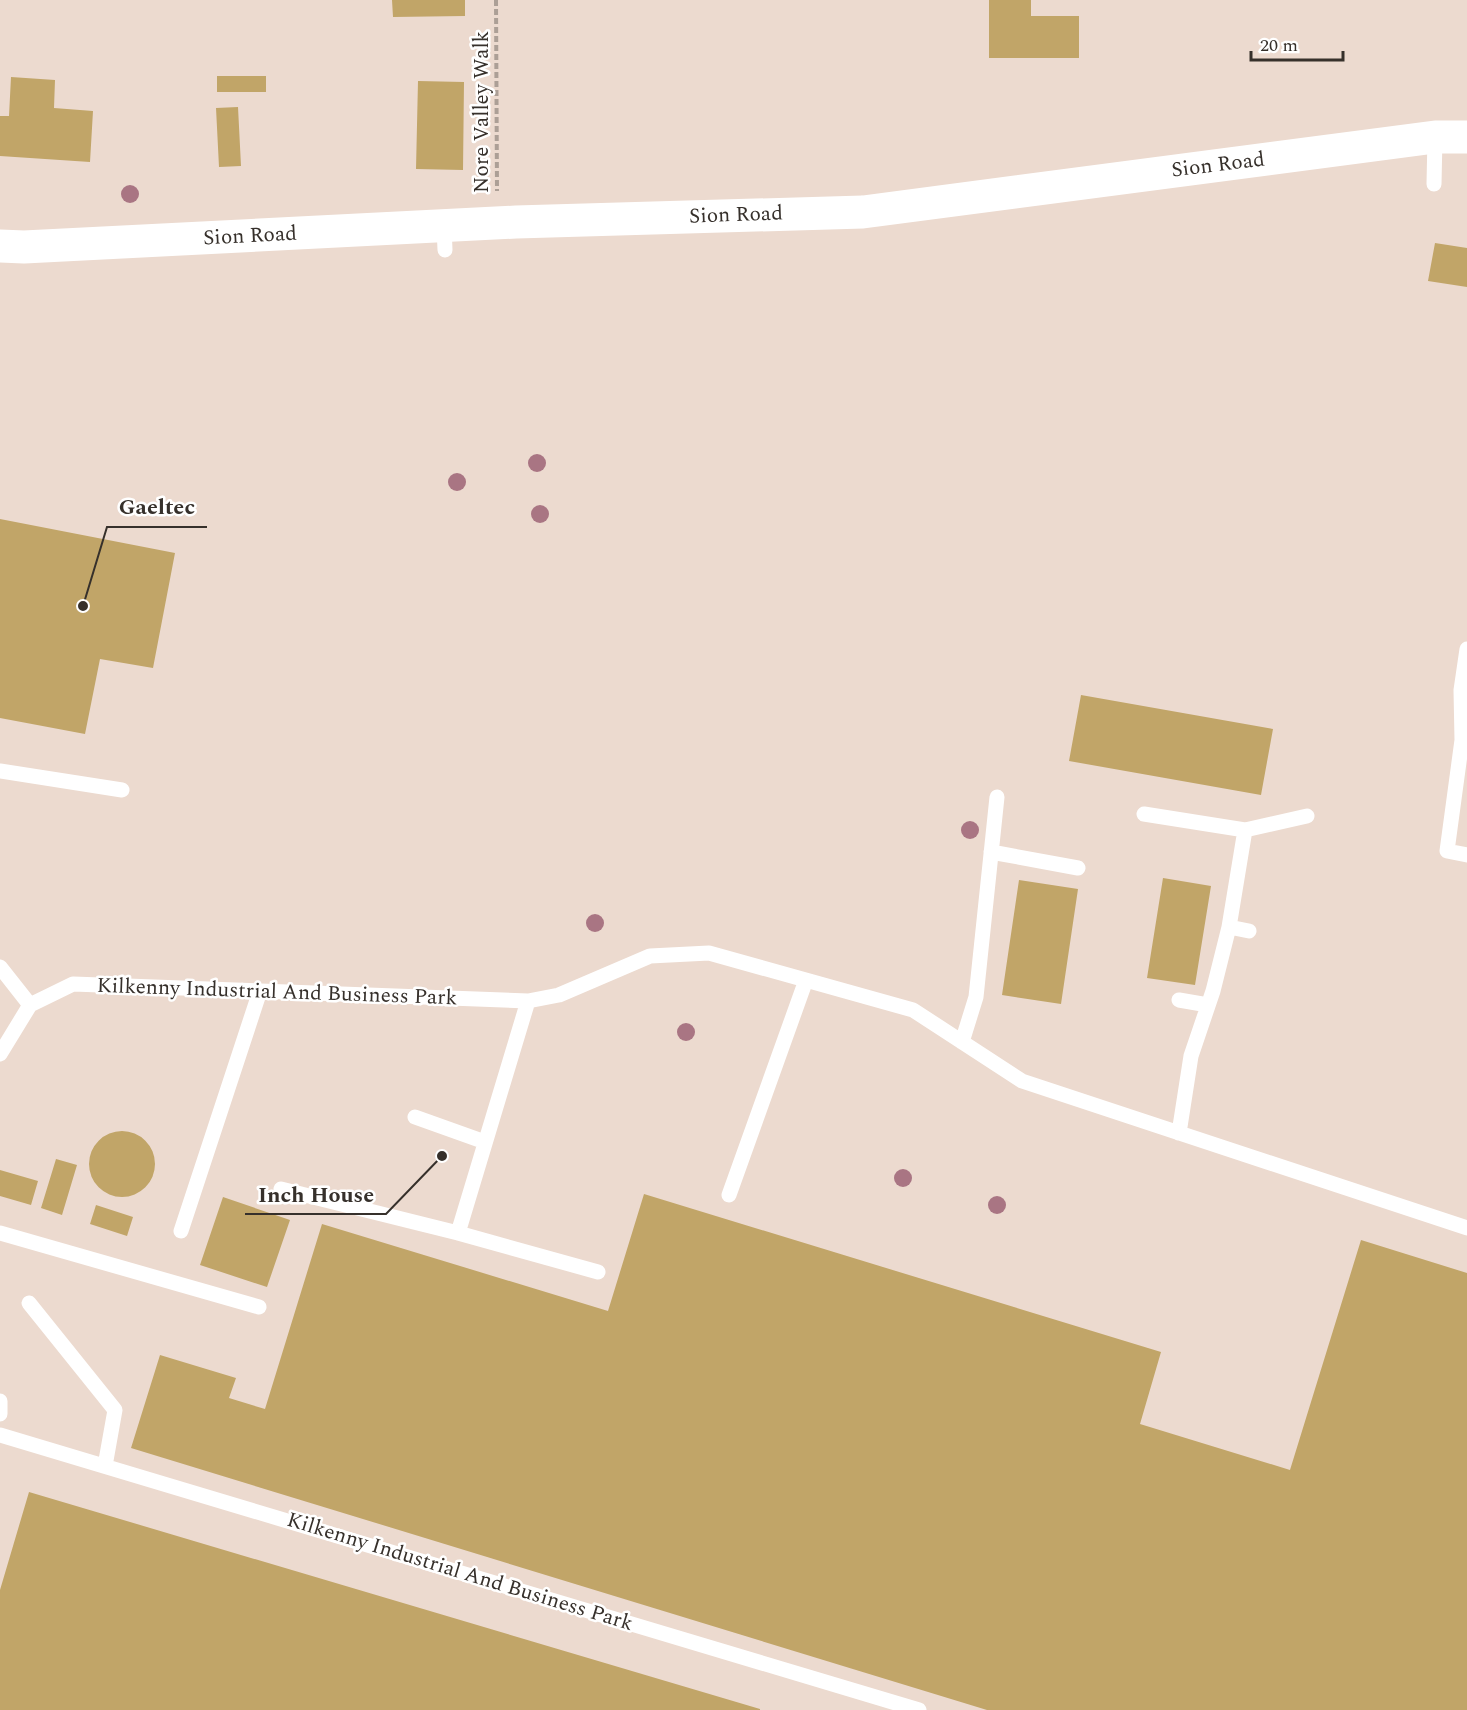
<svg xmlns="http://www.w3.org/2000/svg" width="1467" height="1710" font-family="Spectral,serif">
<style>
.building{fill:#c1a568}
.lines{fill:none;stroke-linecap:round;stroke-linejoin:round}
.path{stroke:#ac9f96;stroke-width:4;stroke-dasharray:6 3;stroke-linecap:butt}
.service{stroke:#fff;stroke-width:15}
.tertiary{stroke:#fff;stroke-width:33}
.tree{fill:#a97583}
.labels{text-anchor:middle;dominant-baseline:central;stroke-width:5;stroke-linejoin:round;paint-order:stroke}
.street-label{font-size:21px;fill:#36302b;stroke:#fff}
.leader{fill:none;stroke:#36302b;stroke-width:2}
.callout-dot{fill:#36302b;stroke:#fff;stroke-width:2}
.callout-label{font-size:22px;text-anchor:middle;font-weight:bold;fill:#36302b;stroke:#fff;stroke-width:5;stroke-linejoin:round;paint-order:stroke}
</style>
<rect width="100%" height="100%" fill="#ecdacf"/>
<path class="building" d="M392,0H465V16L393,17Z
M989,0H1031V16H1079V58H989Z
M217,76H266V92H217Z
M11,77L55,80L54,108L93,111L90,162L0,156V116H9Z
M418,81L464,82L463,170L416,169Z
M238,107L241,166L219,167L216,108Z
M1435,243L1467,248V287L1428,281Z
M0,519L175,553L153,668L100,659L85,734L0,718Z
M1081,695L1273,729L1261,795L1069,761Z
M1163,878L1211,886L1195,985L1147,978Z
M1019,880L1078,889L1061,1004L1002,995Z
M89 1164a33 33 0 1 1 66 0a33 33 0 1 1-66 0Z
M56,1159L77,1165L62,1215L41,1208Z
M0,1170L38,1181L31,1205L0,1196Z
M644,1194L1161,1352L1140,1424L1290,1470L1361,1240L1467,1273V1710H987L131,1448L160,1355L236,1378L229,1398L265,1409L322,1224L608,1311Z
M223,1197L290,1220L267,1287L200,1265Z
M96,1205L133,1217L127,1236L90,1224Z
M29,1492L760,1709V1710H0V1590Z"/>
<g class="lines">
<path class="path" d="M496,0L497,191"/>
<path class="service" d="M1434,184L1435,137
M444,226L445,250
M1467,649L1461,690L1462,740L1447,851L1467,855
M0,771L122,790
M1144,814L1245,830L1229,927L1213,991L1191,1056L1179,1133
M1245,830L1307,816
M991,852L1078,868
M1229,927L1249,931
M0,967L30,1005
M1179,1000L1208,1005
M528,1001L458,1233L598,1272
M962,1042L976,997L997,797
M0,1054L30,1005L73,984L528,1001L559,995L650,956L709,953L913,1010L1022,1081L1467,1228
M415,1117L485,1142
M281,1189L458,1233
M729,1195L806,980
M181,1231L260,991
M0,1233L259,1307
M29,1303L115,1410L105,1466
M0,1401V1414
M0,1435L919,1710"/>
<path class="tertiary" d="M0,246L24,247L516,222L863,212L1435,137H1467"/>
</g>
<g class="tree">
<circle cx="130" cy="194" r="9"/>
<circle cx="537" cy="463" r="9"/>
<circle cx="457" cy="482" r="9"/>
<circle cx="540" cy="514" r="9"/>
<circle cx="970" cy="830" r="9"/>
<circle cx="595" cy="923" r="9"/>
<circle cx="686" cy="1032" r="9"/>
<circle cx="903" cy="1178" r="9"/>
<circle cx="997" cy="1205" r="9"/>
</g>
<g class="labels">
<g class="street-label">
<text transform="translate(482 112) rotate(-90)">Nore Valley Walk</text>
<text transform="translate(1218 165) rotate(-7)">Sion Road</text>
<text transform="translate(736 215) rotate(-2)">Sion Road</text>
<text transform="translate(250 236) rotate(-3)">Sion Road</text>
<text transform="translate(277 992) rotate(2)">Kilkenny Industrial And Business Park</text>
<text transform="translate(460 1572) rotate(17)">Kilkenny Industrial And Business Park</text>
</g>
</g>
<path class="leader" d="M83 606L107 527H207M442 1156L386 1214H245"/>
<g class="callout-dot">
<circle cx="83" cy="606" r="6"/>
<circle cx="442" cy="1156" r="6"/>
</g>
<g class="callout-label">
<text x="157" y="514">Gaeltec</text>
<text x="316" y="1202">Inch House</text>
</g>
<path d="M1251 51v9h92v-9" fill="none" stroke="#36302b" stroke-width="3"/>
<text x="1260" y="51" font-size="18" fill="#36302b" stroke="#ffffff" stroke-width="4.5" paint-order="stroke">20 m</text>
</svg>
